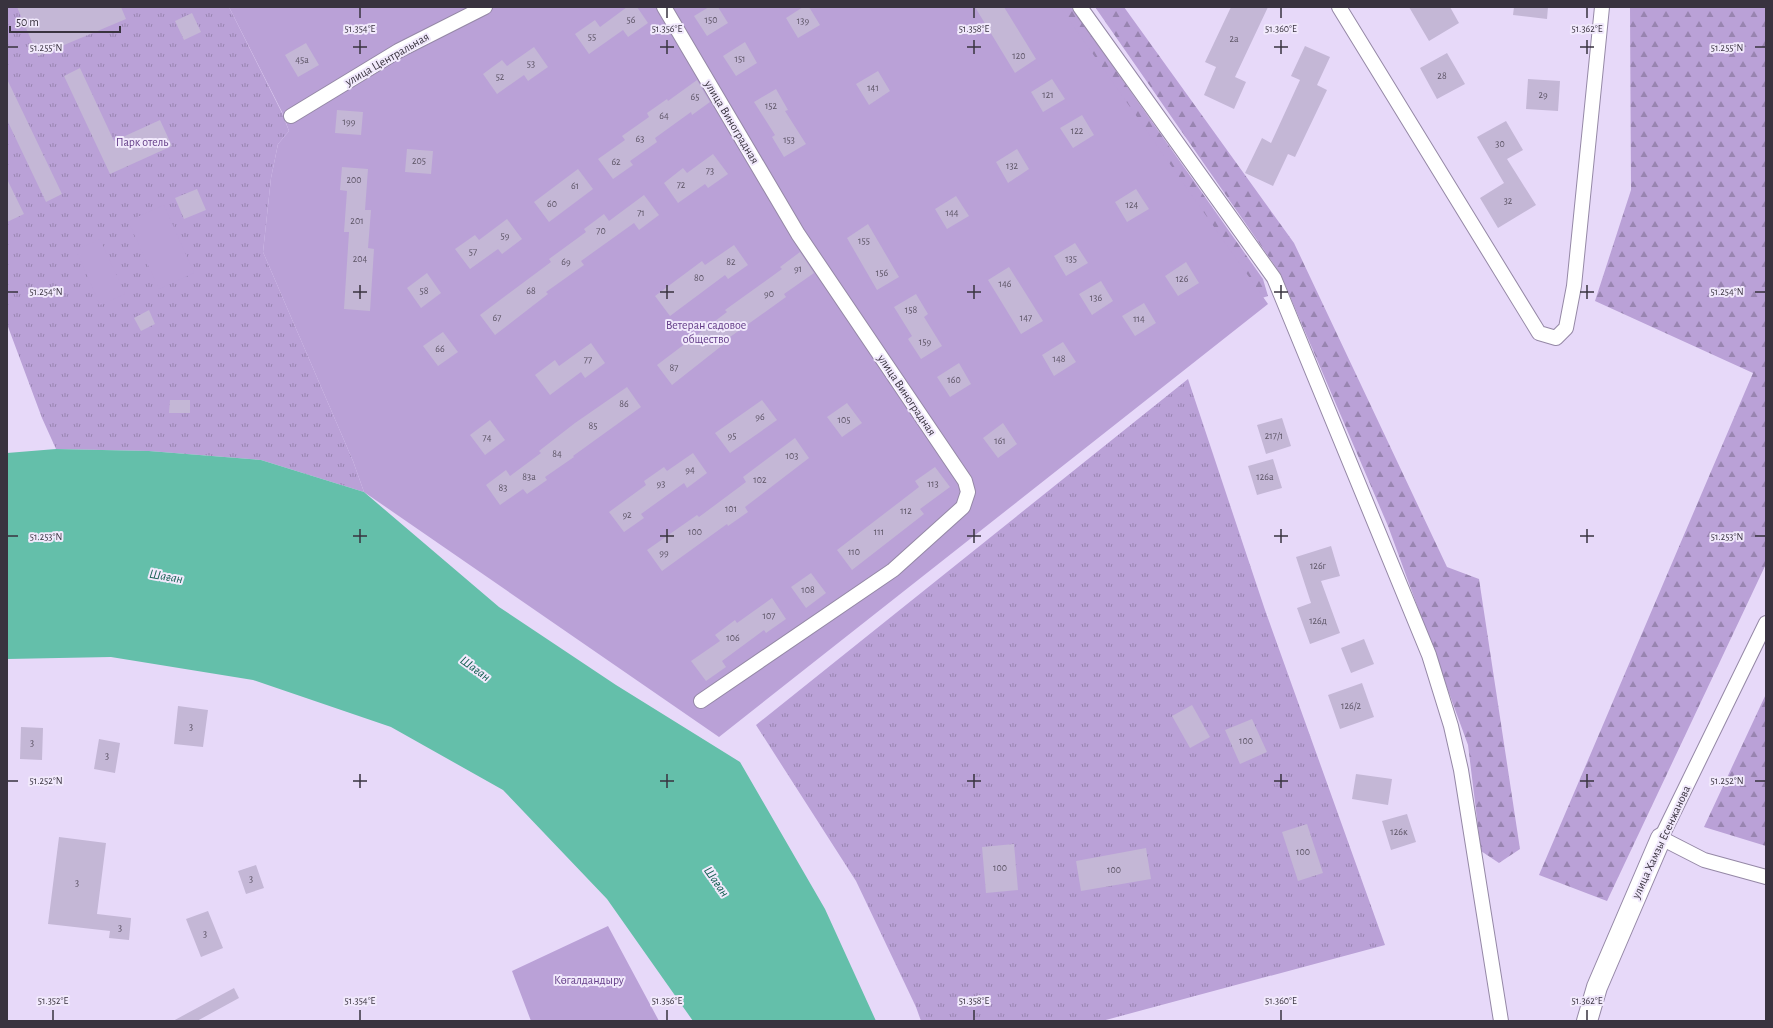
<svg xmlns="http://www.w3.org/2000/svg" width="1773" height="1028" font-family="'Alegreya Sans',sans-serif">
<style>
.forest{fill:url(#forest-firs)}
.park{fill:url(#park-tufts)}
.garden{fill:#baa1d7}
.water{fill:#64bfaa}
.building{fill:#c4b7d6}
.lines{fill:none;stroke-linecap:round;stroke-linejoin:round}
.street-casing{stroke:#9588a6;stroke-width:16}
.secondary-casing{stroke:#9588a6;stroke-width:22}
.street{stroke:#fff;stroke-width:14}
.secondary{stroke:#fff;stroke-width:20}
.ticks{fill:none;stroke:#39333f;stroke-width:1.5}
.labels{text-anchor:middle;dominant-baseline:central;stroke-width:4;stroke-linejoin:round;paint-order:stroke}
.number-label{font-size:10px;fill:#5c5465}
.street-label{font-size:12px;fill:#39333f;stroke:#f1e9fc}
.park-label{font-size:12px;fill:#643e88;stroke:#f1e9fc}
.water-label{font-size:13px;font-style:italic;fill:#135e50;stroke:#f1e9fc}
.ticks-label{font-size:10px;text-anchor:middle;fill:#39333f;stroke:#f1e9fc;stroke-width:4;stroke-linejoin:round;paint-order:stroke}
</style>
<defs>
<pattern id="forest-firs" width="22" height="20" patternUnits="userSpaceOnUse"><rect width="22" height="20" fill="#baa1d7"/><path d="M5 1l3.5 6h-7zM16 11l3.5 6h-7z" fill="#9884b0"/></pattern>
<pattern id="park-tufts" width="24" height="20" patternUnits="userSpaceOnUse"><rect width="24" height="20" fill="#baa1d7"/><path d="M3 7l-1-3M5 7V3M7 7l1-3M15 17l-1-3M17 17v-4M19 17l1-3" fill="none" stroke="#9884b0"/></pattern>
</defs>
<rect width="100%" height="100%" fill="#e7d9f9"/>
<path class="forest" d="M1049,7H1071L1263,279L1268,296L1256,300Z
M1095,7H1124L1294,243L1447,567L1479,579L1520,849L1499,863L1481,851L1468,745L1388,526L1280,273Z
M1630,7H1766V564L1607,901L1539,875L1753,373L1595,301L1631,190Z
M1766,694V846L1704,827Z"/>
<path class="park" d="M7,7H229L282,113L289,131L278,144L271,178L263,252L353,461L364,492L261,460L149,451L56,449L42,418L7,324Z
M1188,379L1265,610L1385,945L1102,1021H921L916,1007L856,881L756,725Z"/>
<path class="garden" d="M229,7H1060L1268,304L719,737L364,492L353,461L263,252L271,178L278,144L289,131L282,112Z
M164,205L194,273L159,289L128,221Z
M100,239L125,294L100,305L76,250Z
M608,926L659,1021H531L512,971Z"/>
<path class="water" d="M56,449L149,451L261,460L364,492L499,607L616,685L740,762L825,909L876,1021H693L607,899L503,790L391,727L253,680L111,657L7,659V453Z"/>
<path class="building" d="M17,7H121L126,19L38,56Z
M627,7H637L648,23L628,37L623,30L589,54L575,34L595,20L600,27Z
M709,7H718L728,23L707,36L694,16Z
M803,7H809L820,25L798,38L786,18Z
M975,7H1004L1036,59L1015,73Z
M1231,7H1268L1235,77L1246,82L1234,109L1204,95L1216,67L1205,62Z
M1409,7H1450L1459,23L1429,41Z
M1514,7H1548L1547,19L1513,15Z
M192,13L201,32L184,40L175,21Z
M745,42L757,63L736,76L723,56Z
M306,43L319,65L298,77L285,55Z
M1305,46L1330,57L1317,85L1327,90L1295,157L1288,154L1273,186L1245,173L1262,138L1271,143L1300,80L1291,76Z
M534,47L548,67L528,81L524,75L497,94L483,74L502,60L507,66Z
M1447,53L1465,84L1437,99L1420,68Z
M80,68L114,141L160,120L172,146L110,174L64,76Z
M878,71L890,91L869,105L856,84Z
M7,79L62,194L46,202L7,120Z
M1052,79L1065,99L1043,112L1031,92Z
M1528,79L1560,81L1558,111L1526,109Z
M697,80L710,102L692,115L691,112L655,138L657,142L630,161L633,165L613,179L598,159L625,140L622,136L649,117L647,113L667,99L668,101Z
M776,89L788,110L785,111L806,144L784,157L772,137L775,135L754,102Z
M337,110L363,112L361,135L335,133Z
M1082,115L1094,135L1073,148L1060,128Z
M1506,121L1523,150L1507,159L1536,205L1498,228L1480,198L1504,183L1477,137Z
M407,149L433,151L431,174L405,172Z
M1017,149L1029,169L1008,183L996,162Z
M713,154L728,174L708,188L705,184L678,203L664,183L683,168L687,173Z
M342,167L368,169L365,210H371L368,248L374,249L370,311L344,309L349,232H344L347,191L340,190Z
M578,169L593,189L549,222L534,202Z
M7,179L24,214L7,222Z
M197,189L206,210L184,219L175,198Z
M1136,189L1149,209L1127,222L1115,202Z
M644,195L659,215L639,230L634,223L581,261L584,265L546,292L548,294L495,335L480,315L551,262L549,259L586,232L584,229L604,214L609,221Z
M956,196L969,216L947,229L935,209Z
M507,219L522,239L502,254L498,249L470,269L455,249L475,235L479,240Z
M868,224L899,277L877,290L847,238Z
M1075,243L1088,263L1066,276L1054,256Z
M734,245L748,265L728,279L725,275L670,316L655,296L702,261L705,265Z
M800,252L814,273L784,294L786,297L723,342L724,344L672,385L657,365L727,312L725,310L782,269L780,267Z
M1186,262L1199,283L1178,296L1165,276Z
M1009,267L1043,321L1021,334L988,280Z
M427,273L441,293L421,308L407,288Z
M1101,281L1113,301L1092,315L1079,294Z
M916,294L928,314L924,317L942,346L921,359L908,339L912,336L894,307Z
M1144,303L1156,323L1135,336L1122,316Z
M149,310L155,324L141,331L134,318Z
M443,332L458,352L438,366L423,346Z
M1063,342L1076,362L1054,376L1042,355Z
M591,343L605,363L585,378L581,372L550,395L535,375L555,360L559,366Z
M959,363L971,384L950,397L937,377Z
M627,387L641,407L573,456L574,457L545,477L547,480L527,494L523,489L500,505L486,485L506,470L510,476L541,453L539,451L575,423Z
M170,400H190V413H169Z
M762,400L777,420L730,453L715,433Z
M847,403L862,423L842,437L827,417Z
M1282,418L1291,446L1266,454L1257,425Z
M490,420L505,440L485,455L470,435Z
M1003,423L1017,444L998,458L983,438Z
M795,438L809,458L745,507L748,512L728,526L727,524L662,571L647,550L697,515L699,517L746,482L743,477Z
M693,453L707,473L687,488L684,483L641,514L644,518L624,532L609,512L646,485L644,481L664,467L667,471Z
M1273,459L1282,488L1257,495L1248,466Z
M935,467L950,487L920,509L924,514L852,570L837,550L919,487L915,481Z
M1331,546L1340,576L1321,581L1340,633L1310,644L1297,608L1311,603L1296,557Z
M811,573L826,593L806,608L791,587Z
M772,598L786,619L766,633L764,630L722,661L726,667L706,681L691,661L720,641L715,635L735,620L737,623Z
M1364,639L1374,664L1351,673L1341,648Z
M1362,683L1374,717L1340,729L1328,695Z
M1192,705L1210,737L1190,748L1172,716Z
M178,706L208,710L203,747L174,744Z
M1252,719L1267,752L1240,764L1225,730Z
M21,727L43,728L42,760L20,759Z
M99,739L120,743L115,773L94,769Z
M1356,774L1392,779L1388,805L1352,799Z
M1407,814L1416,842L1391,850L1382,821Z
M1307,824L1323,873L1298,881L1282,832Z
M59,837L106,843L97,914L131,918L129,940L109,938L110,931L48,924Z
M1014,844L1018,890L986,893L982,847Z
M1146,848L1151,879L1081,891L1076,861Z
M256,865L264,888L246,894L238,871Z
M208,911L223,948L201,957L186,919Z
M234,988L239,998L197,1021H173Z"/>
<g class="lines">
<defs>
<path id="street" d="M664,7L798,234L965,481L968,492L963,507L893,570L701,701
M1080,7L1274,278L1429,655L1451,726L1461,770L1501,1021
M1339,7L1539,333L1556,338L1566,328L1574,286L1602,7
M291,116L398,51L485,7
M1766,623L1661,838L1704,860L1766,877"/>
<path id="secondary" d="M1587,1021L1597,987L1661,838"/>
</defs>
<use href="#street" class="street-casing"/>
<use href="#secondary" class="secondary-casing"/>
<use href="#street" class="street"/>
<use href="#secondary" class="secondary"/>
</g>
<path class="ticks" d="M360,8V18M667,8V18M974,8V18M1281,8V18M1587,8V18M360,40V54M667,40V54M974,40V54M1281,40V54M1587,40V54M8,47H18M353,47H367M660,47H674M967,47H981M1274,47H1288M1580,47H1594M1755,47H1765M360,285V299M667,285V299M974,285V299M1281,285V299M1587,285V299M8,292H18M353,292H367M660,292H674M967,292H981M1274,292H1288M1580,292H1594M1755,292H1765M360,529V543M667,529V543M974,529V543M1281,529V543M1587,529V543M8,536H18M353,536H367M660,536H674M967,536H981M1274,536H1288M1580,536H1594M1755,536H1765M360,774V788M667,774V788M974,774V788M1281,774V788M1587,774V788M8,781H18M353,781H367M660,781H674M967,781H981M1274,781H1288M1580,781H1594M1755,781H1765M53,1010V1020M360,1010V1020M667,1010V1020M974,1010V1020M1281,1010V1020M1587,1010V1020"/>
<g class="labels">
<g class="number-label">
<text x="631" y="20">56</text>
<text x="711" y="20">150</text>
<text x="803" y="21">139</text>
<text x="592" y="37">55</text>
<text x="1234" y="39">2а</text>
<text x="1019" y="56">120</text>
<text x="740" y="59">151</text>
<text x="302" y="60">45а</text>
<text x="531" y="64">53</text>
<text x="1442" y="76">28</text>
<text x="500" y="77">52</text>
<text x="873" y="88">141</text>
<text x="1048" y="95">121</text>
<text x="1543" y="95">29</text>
<text x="695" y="97">65</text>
<text x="771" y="106">152</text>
<text x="664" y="116">64</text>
<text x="349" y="122">199</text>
<text x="1077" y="131">122</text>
<text x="640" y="139">63</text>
<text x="789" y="140">153</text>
<text x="1500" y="144">30</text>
<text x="419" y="161">205</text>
<text x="616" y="162">62</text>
<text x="1012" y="166">132</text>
<text x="710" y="171">73</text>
<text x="354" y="180">200</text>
<text x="681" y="185">72</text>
<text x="575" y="186">61</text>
<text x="1508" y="201">32</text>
<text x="552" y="204">60</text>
<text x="1132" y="205">124</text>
<text x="641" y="213">71</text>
<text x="952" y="213">144</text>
<text x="357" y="221">201</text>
<text x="601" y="231">70</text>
<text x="505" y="236">59</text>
<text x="864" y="241">155</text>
<text x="473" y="252">57</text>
<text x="360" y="259">204</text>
<text x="1071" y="259">135</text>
<text x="566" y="262">69</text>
<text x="731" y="262">82</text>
<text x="798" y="269">91</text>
<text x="882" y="273">156</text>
<text x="699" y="278">80</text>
<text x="1182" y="279">126</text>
<text x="1005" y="284">146</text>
<text x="424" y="291">58</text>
<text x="531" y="291">68</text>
<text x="769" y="294">90</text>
<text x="1096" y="298">136</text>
<text x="911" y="310">158</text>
<text x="497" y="318">67</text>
<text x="1026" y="318">147</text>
<text x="1139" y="319">114</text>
<text x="925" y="342">159</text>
<text x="440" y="349">66</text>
<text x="1059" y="359">148</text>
<text x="588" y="360">77</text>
<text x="674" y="368">87</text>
<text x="954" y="380">160</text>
<text x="624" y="404">86</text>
<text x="760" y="417">96</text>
<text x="844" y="420">105</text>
<text x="593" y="426">85</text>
<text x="732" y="436">95</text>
<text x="1274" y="436">217/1</text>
<text x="487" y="438">74</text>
<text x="1000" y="441">161</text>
<text x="557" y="454">84</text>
<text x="792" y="456">103</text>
<text x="690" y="470">94</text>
<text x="529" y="477">83а</text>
<text x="1265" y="477">126а</text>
<text x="760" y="480">102</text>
<text x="661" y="484">93</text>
<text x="933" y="484">113</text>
<text x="503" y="488">83</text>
<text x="731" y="509">101</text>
<text x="906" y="511">112</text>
<text x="627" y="515">92</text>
<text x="695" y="532">100</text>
<text x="879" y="532">111</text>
<text x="854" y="552">110</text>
<text x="664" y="553">99</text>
<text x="1318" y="566">126г</text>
<text x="808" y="590">108</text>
<text x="769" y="616">107</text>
<text x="1318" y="621">126д</text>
<text x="733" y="638">106</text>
<text x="1351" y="706">126/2</text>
<text x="191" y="727">3</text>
<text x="1246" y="741">100</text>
<text x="32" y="743">3</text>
<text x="107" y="756">3</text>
<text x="1399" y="832">126к</text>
<text x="1303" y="852">100</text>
<text x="1000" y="868">100</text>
<text x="1114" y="870">100</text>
<text x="251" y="879">3</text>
<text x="77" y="883">3</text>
<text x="120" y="928">3</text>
<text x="205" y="934">3</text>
</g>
<g class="street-label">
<text transform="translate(387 59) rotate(-30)">улица Центральная</text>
<text transform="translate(732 122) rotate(59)">улица Виноградная</text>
<text transform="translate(907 395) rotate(56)">улица Виноградная</text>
<text transform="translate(1661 842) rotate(-65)">улица Хамзы Есенжанова</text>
</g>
<g class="park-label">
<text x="142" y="142">Парк отель</text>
<text x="706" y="325">Ветеран садовое<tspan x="706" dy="14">общество</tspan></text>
<text x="589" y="980">Көгалдандыру</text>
</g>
<g class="water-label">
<text transform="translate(166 577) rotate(10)">Шаған</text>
<text transform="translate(475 669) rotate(36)">Шаған</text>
<text transform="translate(716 882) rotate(55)">Шаған</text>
</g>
</g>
<g class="ticks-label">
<text x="360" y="32">51.354°E</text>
<text x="667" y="32">51.356°E</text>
<text x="974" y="32">51.358°E</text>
<text x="1281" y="32">51.360°E</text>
<text x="1587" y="32">51.362°E</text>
<text x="46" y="51">51.255°N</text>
<text x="1727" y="51">51.255°N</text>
<text x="46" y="295">51.254°N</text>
<text x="1727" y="295">51.254°N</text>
<text x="46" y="540">51.253°N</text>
<text x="1727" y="540">51.253°N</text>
<text x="46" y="784">51.252°N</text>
<text x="1727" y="784">51.252°N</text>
<text x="53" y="1004">51.352°E</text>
<text x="360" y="1004">51.354°E</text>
<text x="667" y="1004">51.356°E</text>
<text x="974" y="1004">51.358°E</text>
<text x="1281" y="1004">51.360°E</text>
<text x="1587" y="1004">51.362°E</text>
</g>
<rect width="1773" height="1028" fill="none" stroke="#39333f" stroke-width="16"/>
<path d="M10 26v6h110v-6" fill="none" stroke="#39333f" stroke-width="2"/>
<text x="16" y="26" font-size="12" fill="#39333f" stroke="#f1e9fc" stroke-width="3" paint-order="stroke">50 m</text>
</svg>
